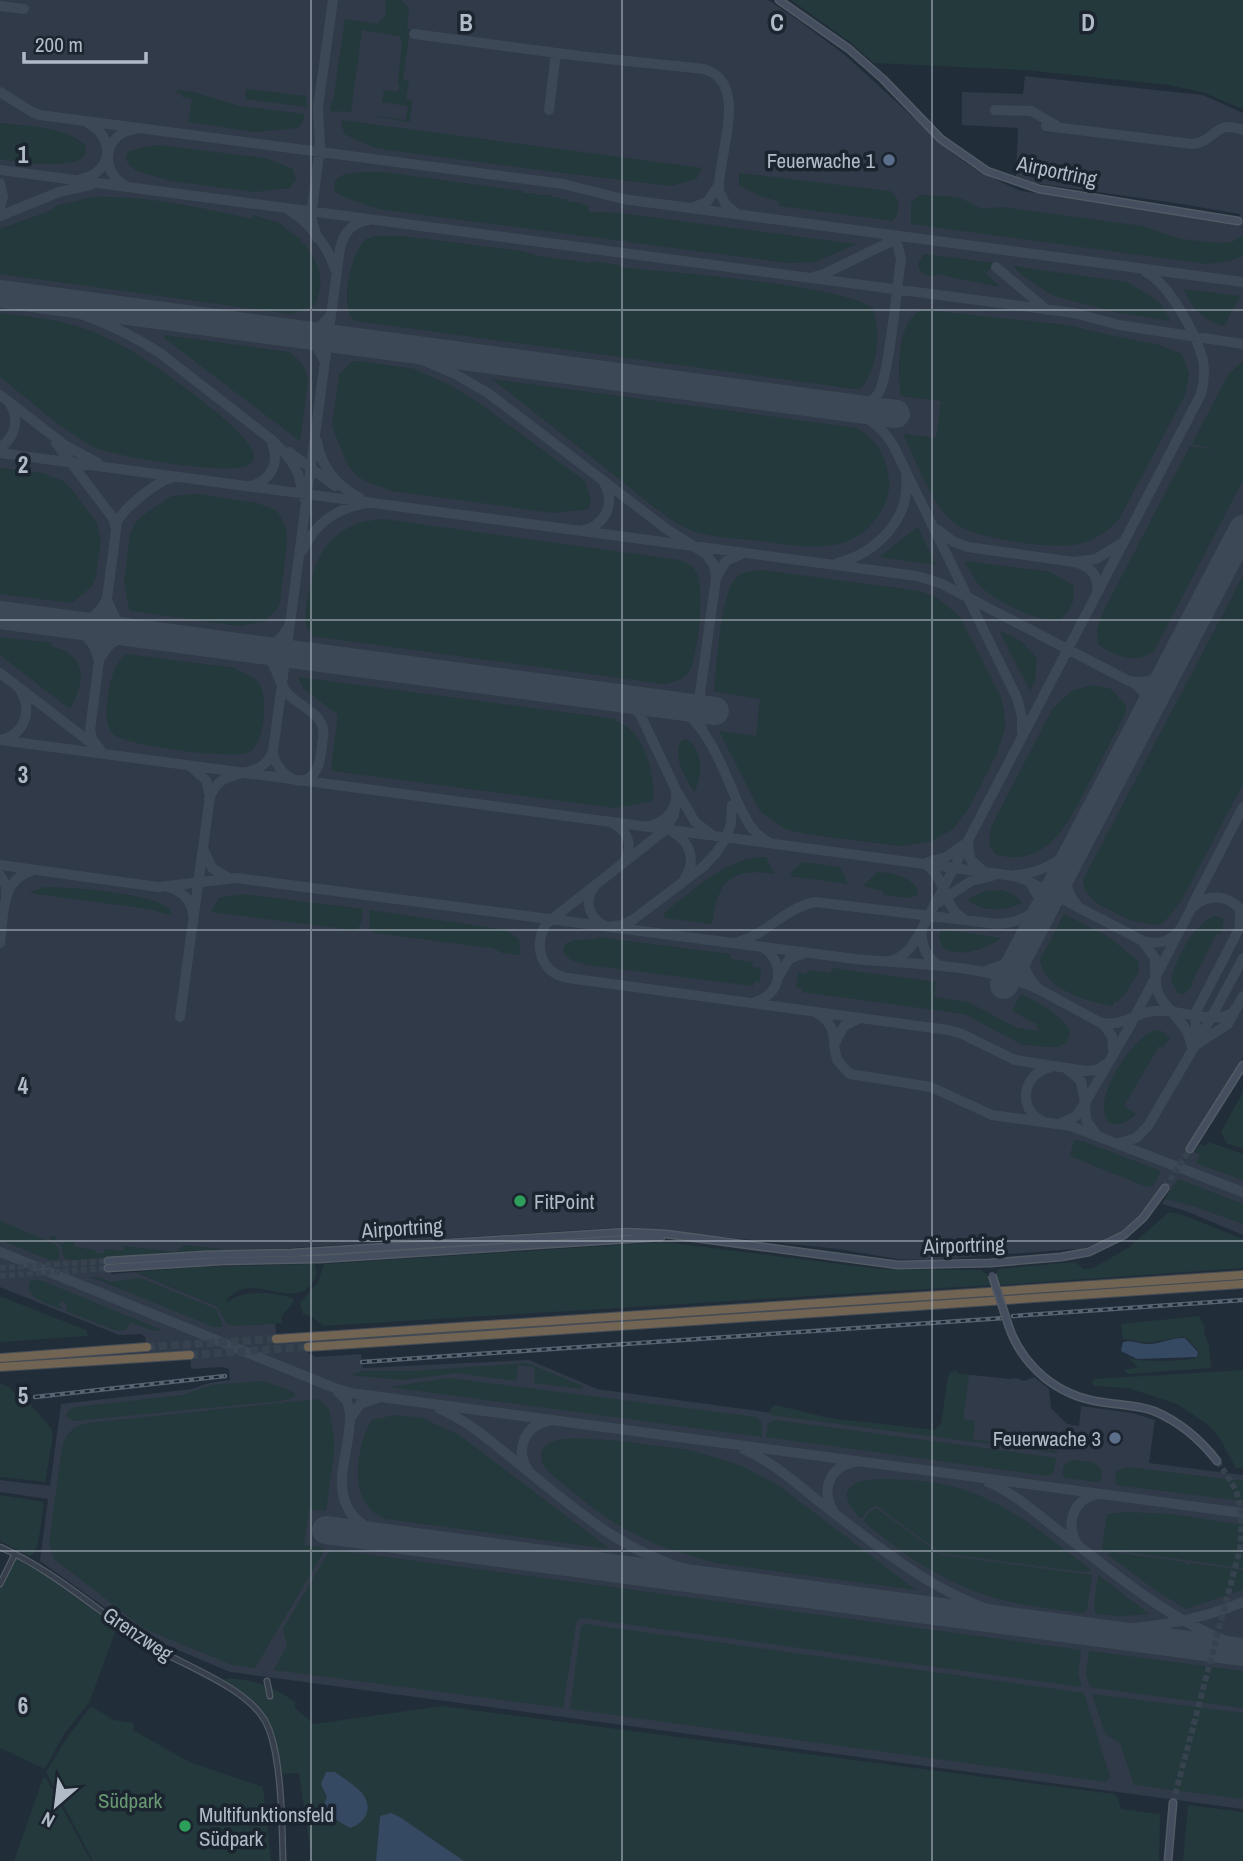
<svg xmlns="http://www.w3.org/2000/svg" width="1243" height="1861" font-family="'Archivo Narrow',sans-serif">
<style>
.airport{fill:#303a48}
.green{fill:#24393b}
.water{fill:#364962}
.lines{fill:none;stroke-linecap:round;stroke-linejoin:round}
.taxiway{stroke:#3d4856;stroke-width:10}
.runway{stroke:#3d4856;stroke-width:28}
.secondary-tunnel{stroke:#37424f;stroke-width:6;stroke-dasharray:6 3;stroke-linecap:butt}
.highway-tunnel{stroke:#37424f;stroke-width:8;stroke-dasharray:8 4;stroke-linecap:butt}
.street-casing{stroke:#515a65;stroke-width:7}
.secondary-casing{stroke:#515a65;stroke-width:9}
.highway-casing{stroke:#414a55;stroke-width:10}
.street{stroke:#363f4b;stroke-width:4.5}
.secondary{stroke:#444e5e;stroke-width:6}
.highway{stroke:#716453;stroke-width:8}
.rail-casing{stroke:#586372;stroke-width:4.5}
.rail{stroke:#1b242f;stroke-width:2;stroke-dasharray:5;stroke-linecap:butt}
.secondary-bridge-casing{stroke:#515a65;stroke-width:9;stroke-linecap:butt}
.secondary-bridge{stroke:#444e5e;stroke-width:6}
.grid{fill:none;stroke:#b1bac7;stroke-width:2;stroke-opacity:0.55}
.service-dot{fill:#5c6f8a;stroke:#1b242f;stroke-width:2.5}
.leisure-dot{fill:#2e9e5b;stroke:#1b242f;stroke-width:2.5}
.labels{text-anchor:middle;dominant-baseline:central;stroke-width:7;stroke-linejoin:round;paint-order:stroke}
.poi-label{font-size:21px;fill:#b1bac7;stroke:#1b242f;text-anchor:end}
.street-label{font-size:21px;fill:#b1bac7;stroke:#1b242f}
.park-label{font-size:21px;fill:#689872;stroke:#1b242f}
.grid-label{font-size:23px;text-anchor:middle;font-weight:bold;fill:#b1bac7;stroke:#1b242f;stroke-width:7;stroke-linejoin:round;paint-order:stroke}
</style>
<rect width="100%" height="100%" fill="#222d3a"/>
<path class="airport" d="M0,0H768L798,20L845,55L951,152L969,165L999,181L1021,191L1177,213L1238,225L1240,214L1175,203L1035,183L1016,177L1018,128L962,125V92L1023,94L1025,76L1203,95L1243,113V1057L1188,1147L1194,1152L1201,1144L1206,1146L1208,1142L1243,1154V1235L1186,1211L1162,1204L1170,1191L1163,1187L1144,1213L1125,1230L1103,1242L1076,1251L1075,1249L930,1260L897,1259L839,1249L629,1227L291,1248L176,1252L107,1258L108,1271L112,1274L135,1272L250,1320L253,1325L275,1323L277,1341L283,1343L307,1342L308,1353L316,1357L361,1354L363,1368L529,1360L597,1389L943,1436L952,1373L1011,1379L1016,1378L1024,1381L1034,1377L1049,1389L1051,1408L1067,1424L1079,1426L1081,1406L1132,1413L1155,1420L1149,1463L1243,1475V1809L230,1672L145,1636L40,1561L48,1499L0,1492V1480L50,1486L61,1404L192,1389L209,1383L230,1380L229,1369L221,1367L191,1369L190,1354L184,1351L147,1353L145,1337L141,1334L119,1335L0,1287Z"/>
<path class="green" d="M385,0H401L409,9L407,28L410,29L403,80L409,81L406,99L412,100L410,122L366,115L406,120L408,106L382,102L384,90L398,92L400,87L398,83L402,42L400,36L362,30L351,112L330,111L331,102H333L345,19L378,24L386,14Z
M791,0H1243V109L1202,92L1169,85L1024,70L874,63L850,42Z
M247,89L306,96L307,107L246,99L245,93Z
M177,90L193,92L239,106L304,114V119L298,128L256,132L188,122L192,99L182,97V94L176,93Z
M341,120L702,168L696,179L671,186L555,172L388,150L373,147L344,134Z
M0,123C26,126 58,126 80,141C83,143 86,145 86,149C88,174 14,161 0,159Z
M159,145L265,158L293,169L296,180L289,188L255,192L171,181L137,171L129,165L126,159L128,152L145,147Z
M361,172H383L523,191L524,193H535L536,195H551V197H560V199H567V202H576L588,206L589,212L620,213L856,244L815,262L789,263L627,242L625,240L622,241L378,209L376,206L374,208L340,195L334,190C333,173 348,174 361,172Z
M739,173L890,191C901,198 900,212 893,221L779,206V201L762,197L739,185Z
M922,195L958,197L982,209L1002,207L1142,226L1180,239L1219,243L1232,242L1243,235V256L1229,261L1207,264L911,224V203L917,197Z
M93,197C142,195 204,208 252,219L253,215L279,223L301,240V243L305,244C319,267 326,278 315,305L291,314L0,274V229L52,210L55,206Z
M375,236H402L522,251L539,256L590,263V261L619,265L620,267C663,272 849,285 873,309C881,332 878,368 861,388L855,389L355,321C338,307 351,252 366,239C367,239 374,236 375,236Z
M924,254L995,263L986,274L1000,287L936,274L933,276C925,275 919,273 918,264Z
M1013,266L1127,282L1159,302L1171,321L1119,313L1054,296L1052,293L1050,294L1023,276Z
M1184,289L1240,296L1224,326C1203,320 1192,309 1184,289Z
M924,310L1068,325L1113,336L1156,344L1182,354L1189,374L1186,393L1119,519C1107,532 1091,543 1073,545C1048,549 972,538 953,522C930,502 916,460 903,434L936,438L941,401L901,396C897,374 897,315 924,310Z
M0,313C32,317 63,320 94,332C110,339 126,347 141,357C160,369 260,438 254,458C253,462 250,464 247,466C227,475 115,457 94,447C60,429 30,400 0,377Z
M164,335L289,352C300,360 306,367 308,381L300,441L164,338Z
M359,361L414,369L448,384L476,401L585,481L591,501L588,509L553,513L392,491L365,481L355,474L347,464L332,426L339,375L351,362Z
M1243,361V480L1154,651C1137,664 1115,657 1098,644L1097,631L1102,614L1190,446L1219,450L1192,444L1228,375Z
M492,379L857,428C877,440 887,458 889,481C890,491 886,502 881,511C854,558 805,547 761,541C742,539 721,538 703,534C674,528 641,496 618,478C576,445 534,412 492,379Z
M0,468L41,473L63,481L73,491L97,523L101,542L96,576L92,586L72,603L0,594Z
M198,494L257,503L275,510L280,515L286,530L287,543L280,603L276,610L265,621L239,626L131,611L129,609L124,582L130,534L136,522L146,513L172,496Z
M384,519L679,560C686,563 693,566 697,573C705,588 698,657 689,672C683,680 674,682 664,684L311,636L312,634C302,625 305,615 307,603C313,555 330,523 384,519Z
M918,527L936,565L879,557Z
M965,561L1050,572L1073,585C1076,601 1071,609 1060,620C1039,623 994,601 979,585C973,578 969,569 965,561Z
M762,570L920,591L936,597L960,617L1001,698L1004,711L1005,727L997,753L969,808L953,829L930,842L900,846L805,834L785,829L760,811L719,731L756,736L760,699L714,691C717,666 720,594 736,578C743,571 753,571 762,570Z
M1243,576V784L1180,903L1163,923L1157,925L1129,920L1096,903L1085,890L1083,880Z
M999,630L1021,641L1037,658L1035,680L1030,691Z
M0,637L52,643L51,646C88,656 86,680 70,709L0,655Z
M126,654L235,668C243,674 252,675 258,682C269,696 265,743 249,752C235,760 122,746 112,733C105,725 106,707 108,697C110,681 114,663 126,654Z
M298,677L616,719V721C644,730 655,773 653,799L650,802L615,808L333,771L331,769L338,715L304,689Z
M1094,685L1111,689L1126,706V712C1114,735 1103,757 1091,779C1071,817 1049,871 995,854L989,844L991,827L1053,708L1073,690Z
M686,739C704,750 703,776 694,792C686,777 672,758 681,741Z
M766,857L774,874C729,867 718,882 712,924L665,918L664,913C696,889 725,858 766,857Z
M803,862L840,867L848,884L790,876L793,870Z
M877,872C891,873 911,876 918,890L917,895L909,898L883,895V891L863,886Z
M44,887C68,887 159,893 171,911V915L148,909L29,893Z
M1003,890L1016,896L1022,903C1004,911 982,913 967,899L986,891Z
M242,894L363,909L361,924L357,929L353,930L211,912L219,898Z
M370,910L506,930L519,939L520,955L502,953L491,947L490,948L375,933L369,929Z
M1064,914L1110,938L1138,961L1139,971L1123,997H1121L1118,1002L1115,1001L1112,1006C1087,1001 1044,990 1040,960Z
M1215,916L1224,919L1221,935L1217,933L1191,984L1193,985L1184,994L1178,993L1171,980C1175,960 1195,922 1215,916Z
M941,929L1001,938C986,949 959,959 942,947L939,937Z
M597,937L730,954V959L753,962L752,967L761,968L760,982L754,981L753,986L588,965L571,960L563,952L565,944L575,940L597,939Z
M832,968L936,982L934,997L968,1002L1017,1028L1039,1031L1035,1023L1012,1011L1021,994L1049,1009L1065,1023L1070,1031L1067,1042L1058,1047H1046L1021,1044L965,1014L802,992V988L796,987L798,973L807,974L808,970L831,973Z
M1155,1030L1164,1032L1170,1038L1163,1048L1159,1046L1124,1106L1136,1114C1126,1125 1106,1132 1104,1110C1102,1086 1133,1038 1155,1030Z
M1243,1092V1149L1226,1143L1221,1132Z
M1074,1140L1085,1142L1161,1171L1153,1186L1147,1187L1070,1156Z
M1208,1142L1243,1154V1180L1196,1163L1200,1155L1194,1152L1201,1144L1206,1146Z
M1178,1179L1243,1204V1224L1193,1206L1165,1199Z
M1169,1212L1183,1215L1243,1239V1268L999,1285L996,1275L998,1269L1075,1262L1084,1269H1091L1128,1248Z
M0,1221L55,1244L60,1251L58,1260H50L0,1240Z
M50,1236L56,1237V1241L63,1244L66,1240L74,1242L73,1246L96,1251L97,1253H104V1249L123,1251L124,1246L176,1252L184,1245L224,1249L72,1260L64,1258L61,1245L49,1238Z
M665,1242L880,1269L980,1270L988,1275L992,1285L323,1326L311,1316L303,1314L300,1303L318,1282L324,1264Z
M314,1264C317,1270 318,1274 314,1280C300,1306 269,1286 249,1288C241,1288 232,1294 226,1300L228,1302C243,1289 277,1292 294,1299C293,1306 284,1311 281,1318L283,1323L236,1326L227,1324L217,1306L135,1272L199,1267Z
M91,1277H98L111,1282L140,1278L216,1309L222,1323V1327H214Z
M40,1280L162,1330L154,1331L131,1322L125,1330L117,1331L66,1311L67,1304L61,1301L58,1305L63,1308L61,1309C48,1303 24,1299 30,1281Z
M0,1296L86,1330L88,1336L0,1342Z
M1199,1316L1205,1326L1204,1333L1209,1344L1211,1368L1128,1374L1124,1370L1138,1367L1128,1358C1140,1362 1186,1362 1198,1357L1199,1352L1187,1338L1182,1337L1148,1343L1123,1339L1121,1324Z
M527,1363L583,1386L582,1389L535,1383L534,1367L518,1365L516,1381L457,1373L403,1380L350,1375L363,1371H412Z
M957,1370V1373L969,1375L963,1419L975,1421L973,1439L1057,1451V1453L771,1415L769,1412L771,1408L775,1405L830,1418L935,1430L941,1423L948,1376L952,1371Z
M1243,1370V1469L1236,1468L1219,1437L1207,1424L1177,1404L1128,1388L1094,1386L1092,1382L1094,1379Z
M449,1378L756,1417L762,1423V1437L390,1387Z
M261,1381C272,1384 283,1387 294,1393L295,1397L280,1401L73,1421L66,1415L69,1410L75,1407L183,1395L212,1385Z
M0,1383L10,1388L20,1400L31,1405L51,1428L53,1436L45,1482L0,1477Z
M318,1399L329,1409L334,1437V1453L326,1511L309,1509L304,1545L323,1548V1553L255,1668L232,1665L145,1629L54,1559L49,1543L62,1448C65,1433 74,1425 89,1423Z
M395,1415L422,1418L459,1435L610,1549L386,1519C347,1506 355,1447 372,1420Z
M775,1420L1056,1458L1054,1471L1048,1476L766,1437L768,1424Z
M574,1438L620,1441L690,1450L742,1466L779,1486L916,1590L715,1563L662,1547L623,1528L594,1509L551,1474L543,1465L541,1454C546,1439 560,1440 574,1438Z
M1072,1460L1093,1462L1101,1469L1102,1478L1099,1482L1065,1478L1062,1473L1064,1465Z
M1127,1467L1243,1481V1501L1116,1485L1115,1476L1117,1471Z
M885,1479C905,1480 926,1480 946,1485C1003,1498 1046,1535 1091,1570L1085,1572L941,1553L877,1506L870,1508L861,1519C831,1489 853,1479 885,1479Z
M0,1495L44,1502L38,1544L33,1555L29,1556L0,1541Z
M876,1508L941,1555L1092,1575L1087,1609L1084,1613C1056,1609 1027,1607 999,1599C948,1585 903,1555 863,1521L870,1511Z
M1127,1512L1171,1514L1243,1525V1568L1114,1550L1105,1552L1102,1548L1107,1514Z
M334,1550L1081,1650L1078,1674L1082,1687L582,1618L577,1620L575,1630L563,1708L274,1670L287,1646L283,1629L328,1553Z
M1113,1552L1185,1562L1187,1566L1190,1563L1243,1570V1590L1186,1609L1158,1592L1107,1554Z
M11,1556L42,1573L117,1627L89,1703L64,1734L45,1769L0,1748V1578Z
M1098,1575L1149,1614L1122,1616L1096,1614L1094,1608Z
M585,1624L1084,1693L1110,1777L1106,1782L570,1709L581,1626Z
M1089,1651L1243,1671V1708L1090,1687L1086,1674Z
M230,1678C261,1682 269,1684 295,1702V1708L314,1724L442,1706L1114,1794L1118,1798L1121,1809L1160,1814L1159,1861H464L400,1817L380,1816L376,1861H312L299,1773L280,1774C271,1715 271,1712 221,1680Z
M1092,1694L1243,1713V1799L1134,1785L1120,1743L1105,1734Z
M91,1706L114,1720L134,1723L133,1730L189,1762L263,1787L271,1861H93L46,1772L66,1739Z
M43,1778H46L91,1861H14Z
M1188,1805L1243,1812V1861H1183Z"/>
<path class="water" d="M1185,1338L1198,1352L1197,1357L1137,1359L1121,1351L1123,1342C1131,1340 1137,1343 1145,1344C1159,1345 1171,1337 1185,1338Z
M326,1772H335C343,1778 355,1785 362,1793C374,1808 366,1822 350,1828L330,1816L324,1804L327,1797L321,1784Z
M391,1813L400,1817L464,1861H376L380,1816Z"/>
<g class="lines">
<path class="taxiway" d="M0,6L24,9
M414,34L580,56L704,69C751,83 717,156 719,191L726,205L736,213
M0,92L32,112L40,115L563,184L623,199L1243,282
M549,110L556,53
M995,110L1031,111L1056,125
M1046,126L1192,144C1216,142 1214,119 1243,130
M0,170L1074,313L1119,325L1243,344
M81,179C113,172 116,138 88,123
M0,183L3,197L0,208
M124,185C98,169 105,133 135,129
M692,208L707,202L718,186
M290,211C309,222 329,248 335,269
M0,216L59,192L90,185
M317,238L311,217L320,147L318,107L333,0
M996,267L1047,310
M813,277L824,274L896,239
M14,296C67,306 114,323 160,353L272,440L289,458L298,473L304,498
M295,333L315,343L324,360
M301,333L318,329L330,316
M370,343L420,359L455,374L488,393L668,530L706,554L714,565L716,578L697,715L702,729
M0,395L66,446L98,463
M843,407C865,415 881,425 893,445L1017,698L1022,717V733
M849,407C861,406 871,404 878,394C889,379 897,284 901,259L898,246L885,235
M317,441C321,467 337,486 360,498
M56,443L113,518L116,529
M0,448C16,436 20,419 9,402
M289,452L335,486
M0,453L917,576L940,583L1129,681C1147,685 1160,679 1172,665
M250,486C271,481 280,463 272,443
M938,530L954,542L968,547L1074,562L1096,559L1120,544
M581,531C605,526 616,504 604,483
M303,550C314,525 335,509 362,504
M837,563C875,554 911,519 906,477
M1077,563C1091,567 1099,576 1097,592
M716,578L726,561L740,555
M108,602L117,622L135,633
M65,624C82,630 94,640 98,658
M68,624C85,624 97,617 105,602
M248,649C281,661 270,666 285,690C294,704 313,708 321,723C325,730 323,737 322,744C321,752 321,763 316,770C302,795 274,771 273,751
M254,649C270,649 281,641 288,627
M101,657C110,640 122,635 141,634
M0,673L95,746
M1132,682C1145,690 1149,700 1146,715
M615,698L630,704L640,714L676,790C678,808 667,823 648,826
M672,705C706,718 724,771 738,803C746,819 751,832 767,841
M0,740L1014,876L1026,880L1145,942C1161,945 1172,940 1181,928
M1,740C25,734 33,710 20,690
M100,749L93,741L90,730L117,522C124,508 156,482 171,478
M678,793L695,822L711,834
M677,795L674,815L665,830L546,924C533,947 541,973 568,978L948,1030L962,1034L1015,1060L1086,1071L1097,1070L1109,1062
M209,800C221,760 259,786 273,751L340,248C344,232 352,223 368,220
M614,824C628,832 633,845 625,860
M674,833C691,843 696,861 685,878
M968,841L970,859L983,871
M204,851L212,868L227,877
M1070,860C1063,876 1065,891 1077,905
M928,862L946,857L963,845
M0,865L158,887L236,878L855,959C916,965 984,963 1040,990
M926,865C946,877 942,906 963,918
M0,875L6,886V895
M1015,875C1045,873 1069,857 1084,832
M1031,884L1041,902L1038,921
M168,887C182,891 191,900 193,914
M594,887C583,903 590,920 608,927L622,925L634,919L704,866L716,853L726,838L731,823L732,805
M939,902L971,881L992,876
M1192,906L1243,807
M922,931C921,946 926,957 938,965
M738,942C767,934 785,908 815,902L997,924C1021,923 1038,913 1052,894
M1143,942L1155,958V974
M0,943C4,917 0,879 32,871
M1024,948C1023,966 1026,978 1040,990L1103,1024L1112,1036L1113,1050
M890,961C909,956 915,941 924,925L1201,394C1204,383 1205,372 1203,360C1196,334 1170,285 1146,272
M985,971L1010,962L1024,948
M779,976L789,959L804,953
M1156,978C1154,1007 1188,1017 1191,1045
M755,1002C782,994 786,964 764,948
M817,1013C828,1019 834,1029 834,1042
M180,1017L210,796L206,780L192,768
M860,1018L844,1026L834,1045L837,1060L850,1074L931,1087L992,1115L1071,1126L1243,1192
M1100,1022C1122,1028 1134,1013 1154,1011C1177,1009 1199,1020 1222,1017L1231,1014L1237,1007
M1195,1045L1196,1012L1240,927V908
M1196,1045L1228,1024L1243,996
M1042,1121C1016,1108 1023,1073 1051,1067
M1059,1124L1076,1116L1085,1103L1081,1081L1068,1070
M1096,1134L1086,1120L1085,1103L1131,1024L1191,909C1207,892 1230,894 1243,913
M1119,1143L1136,1138L1148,1126L1211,1018L1243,958
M0,1252L332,1387L351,1393L1243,1513
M336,1390L347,1401L350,1412C351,1433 344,1455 342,1477C339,1527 381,1536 420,1542
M440,1409C475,1424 505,1454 535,1477C560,1497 585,1518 612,1535C666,1570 725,1582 787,1591
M350,1419L360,1404L377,1398
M743,1449C774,1462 800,1487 826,1507C902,1565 949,1605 1045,1626
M528,1470C515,1450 524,1426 548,1421
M988,1482C1014,1493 1036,1513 1058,1530C1117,1575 1172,1624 1243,1647
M833,1511C821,1490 829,1467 854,1462
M1077,1544C1065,1523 1073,1500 1097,1494
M1088,1631C1142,1629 1192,1623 1243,1602"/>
<path class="runway" d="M0,294L896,414
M0,615L715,711
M1004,985L1243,529
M326,1530L1243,1652"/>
<path class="secondary-tunnel" d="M1165,1188L1190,1149
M0,1268L108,1261
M0,1276L108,1268
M1173,1803L1240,1549C1243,1506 1243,1496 1217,1461"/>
<path class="highway-tunnel" d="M147,1347L276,1339
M190,1355L308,1347"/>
<defs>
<path id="street" d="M0,1547C55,1571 98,1612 148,1644C180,1664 244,1686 264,1719C282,1748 282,1825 283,1861
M0,1584L15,1554
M267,1681L270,1696"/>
<path id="secondary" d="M779,0L849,49L883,79L941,139L987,171L1039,189L1238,221
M1190,1149L1243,1065
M108,1261L205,1255L292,1253L627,1232L666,1234L898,1265L990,1263L1061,1257L1089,1252L1124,1235L1143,1218L1165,1188
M108,1268L221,1261L319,1259L661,1237
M1009,1327C1023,1367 1058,1396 1101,1402C1119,1405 1137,1405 1154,1411C1180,1422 1200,1439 1217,1461
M1168,1861L1173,1803"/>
<path id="highway" d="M276,1339L1243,1275
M308,1347L1243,1284
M0,1358L147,1347
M0,1367L190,1355"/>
</defs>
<use href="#street" class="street-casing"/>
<use href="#secondary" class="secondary-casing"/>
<use href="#highway" class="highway-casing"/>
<use href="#street" class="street"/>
<use href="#secondary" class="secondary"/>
<use href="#highway" class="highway"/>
<defs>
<path id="rail" d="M1013,1316L1243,1300
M362,1362L1004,1318
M35,1397L225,1376"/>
</defs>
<use href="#rail" class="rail-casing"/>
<use href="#rail" class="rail"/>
<defs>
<path id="secondary-bridge" d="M992,1275L1009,1327"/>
</defs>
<use href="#secondary-bridge" class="secondary-bridge-casing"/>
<use href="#secondary-bridge" class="secondary-bridge"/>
</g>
<path class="grid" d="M311,0V1861M622,0V1861M932,0V1861M0,310H1243M0,620H1243M0,930H1243M0,1241H1243M0,1551H1243"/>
<g class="service-dot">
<circle cx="889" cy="160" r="7"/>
<circle cx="1115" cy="1438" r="7"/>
</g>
<g class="leisure-dot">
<circle cx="520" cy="1201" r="7"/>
<circle cx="185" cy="1826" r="7"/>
</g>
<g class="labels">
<g class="poi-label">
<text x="875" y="160">Feuerwache 1</text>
<text x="534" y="1201" text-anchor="start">FitPoint</text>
<text x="1101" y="1438">Feuerwache 3</text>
<text x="199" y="1814" text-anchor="start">Multifunktionsfeld<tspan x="199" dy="24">Südpark</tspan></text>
</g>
<g class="street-label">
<text transform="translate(1057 171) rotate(12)">Airportring</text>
<text transform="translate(402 1228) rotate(-4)">Airportring</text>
<text transform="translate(964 1245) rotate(-2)">Airportring</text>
<text transform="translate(138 1634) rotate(34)">Grenzweg</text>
</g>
<g class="park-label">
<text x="130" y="1800">Südpark</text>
</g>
</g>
<g class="grid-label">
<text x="466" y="31">B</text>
<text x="777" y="31">C</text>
<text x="1088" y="31">D</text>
<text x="23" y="163">1</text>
<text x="23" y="473">2</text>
<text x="23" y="783">3</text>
<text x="23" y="1094">4</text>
<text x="23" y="1404">5</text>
<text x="23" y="1714">6</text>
</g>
<g transform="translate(56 1805) rotate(208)" stroke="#1b242f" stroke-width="5" paint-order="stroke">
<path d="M0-5L12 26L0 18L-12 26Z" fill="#b1bac7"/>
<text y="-10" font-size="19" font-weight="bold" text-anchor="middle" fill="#b1bac7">N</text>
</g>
<path d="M24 52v10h122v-10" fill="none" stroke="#b1bac7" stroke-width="3.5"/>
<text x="35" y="52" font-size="21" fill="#b1bac7" stroke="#1b242f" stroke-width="5" paint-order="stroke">200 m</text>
</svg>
